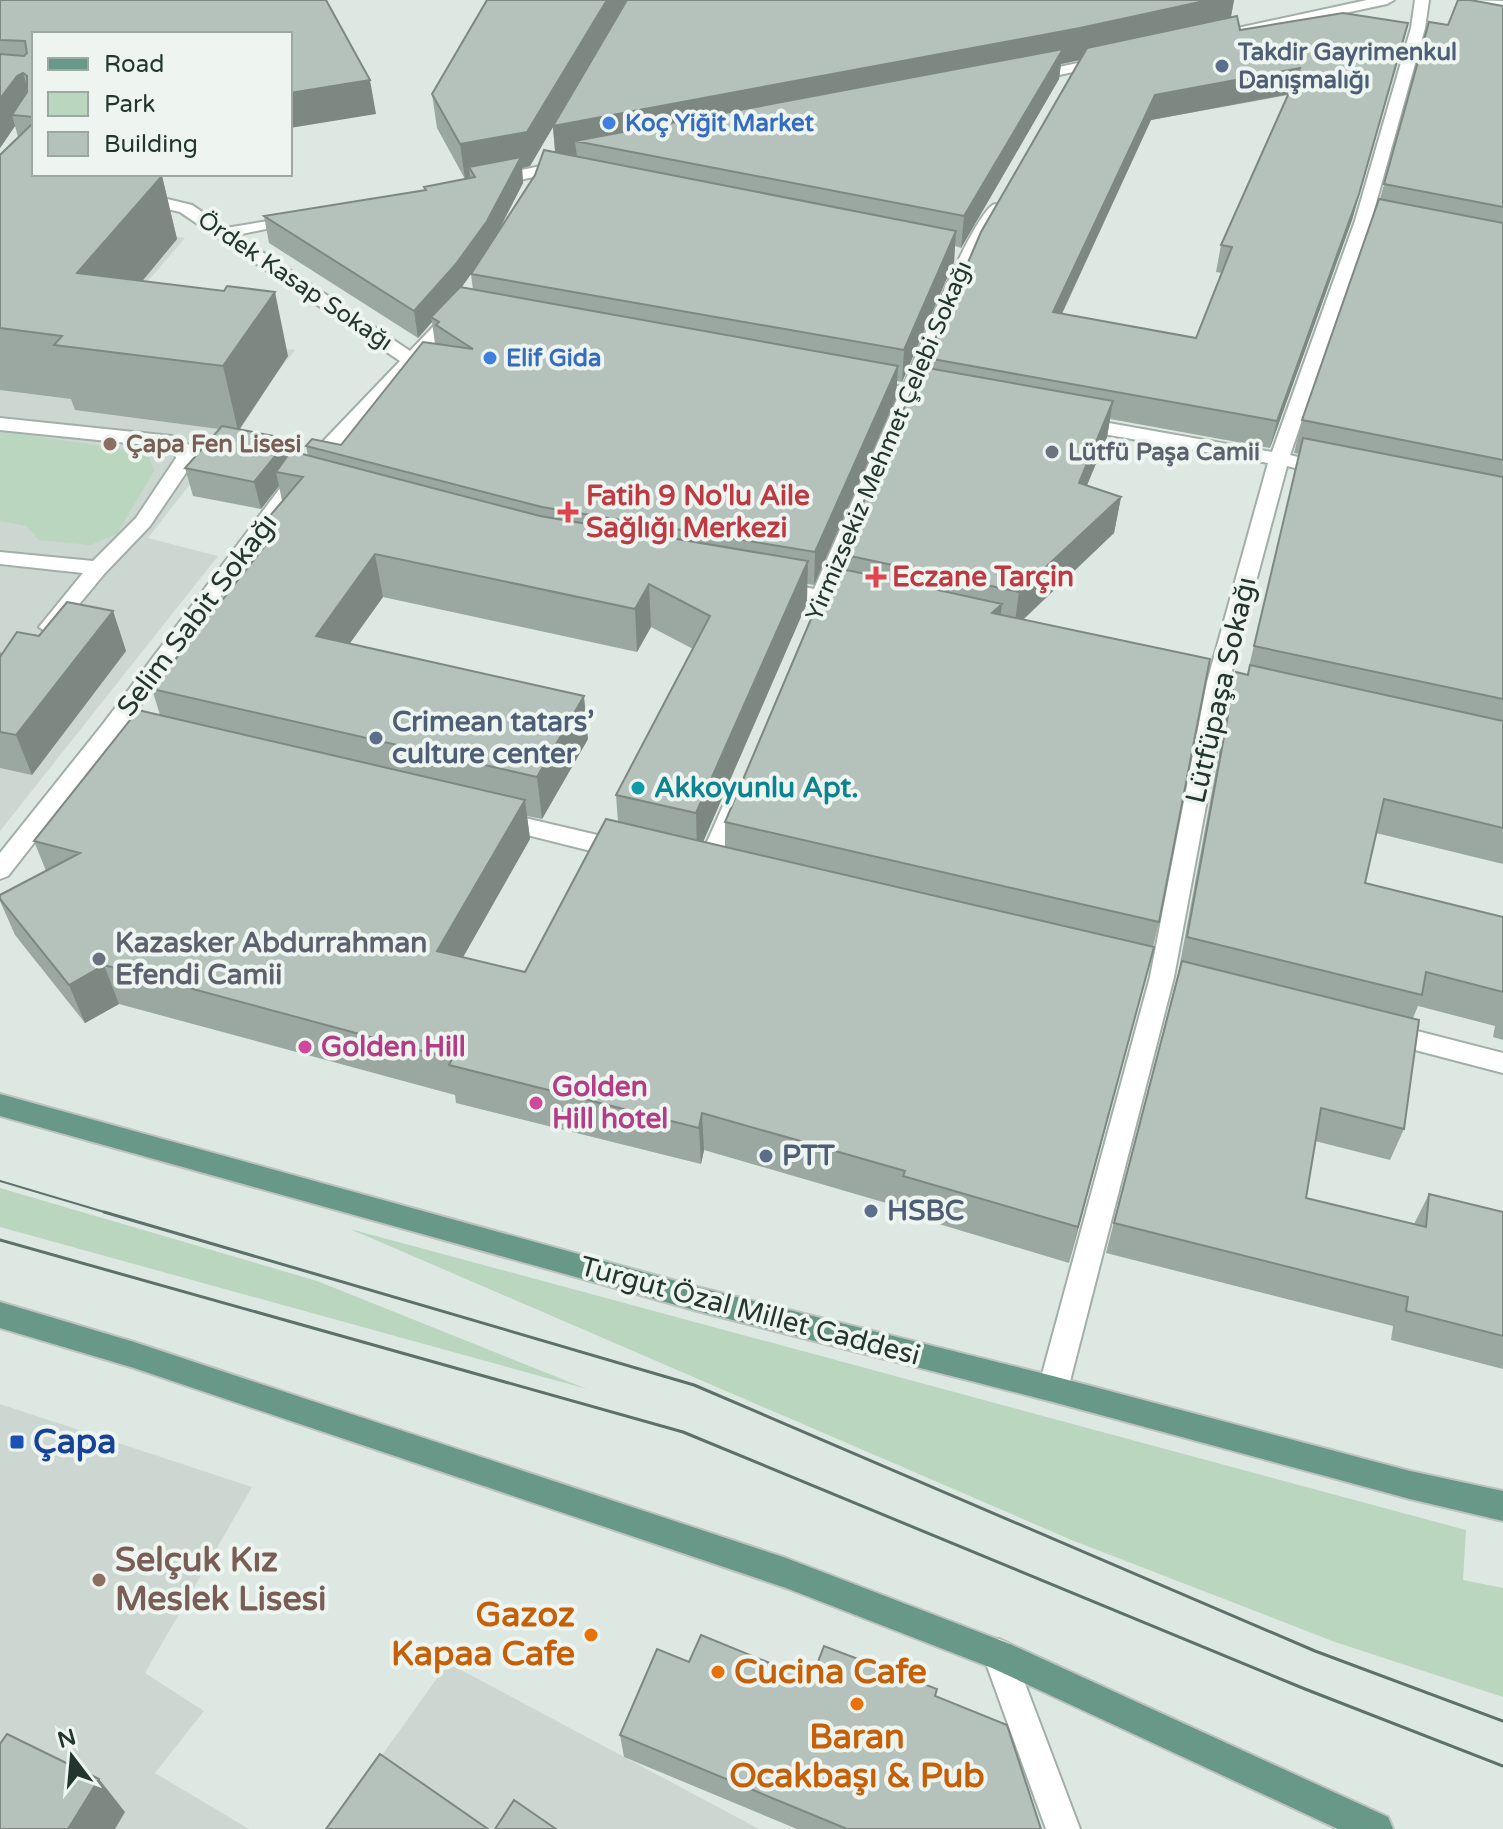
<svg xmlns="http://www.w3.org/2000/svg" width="1503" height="1829" font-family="'Varela Round',sans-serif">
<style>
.built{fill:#cdd7d1}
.green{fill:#bad6be}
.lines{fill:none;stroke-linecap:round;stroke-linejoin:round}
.service-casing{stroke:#a2afa9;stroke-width:4}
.minor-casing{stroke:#a2afa9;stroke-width:4}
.tertiary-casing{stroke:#a2afa9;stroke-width:4}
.primary-casing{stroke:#bdc2c0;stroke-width:4}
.service{fill:#fff;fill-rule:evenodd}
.minor{fill:#fff;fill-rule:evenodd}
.tertiary{fill:#fff;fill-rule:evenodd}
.primary{fill:#689887;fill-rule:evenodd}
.tram-far1{stroke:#5c7169;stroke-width:2}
.tram{stroke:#5c7169;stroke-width:3}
.wall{fill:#9ba7a1;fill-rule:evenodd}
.shaded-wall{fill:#7e8883}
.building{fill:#b4c2bb;stroke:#7e8883;stroke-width:2;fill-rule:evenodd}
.service-dot{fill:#5c6f8a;stroke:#eef5f1;stroke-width:3}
.shop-dot{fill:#3f7fe0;stroke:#eef5f1;stroke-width:3}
.education-dot{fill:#8d6e63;stroke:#eef5f1;stroke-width:3}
.worship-dot{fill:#6b7280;stroke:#eef5f1;stroke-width:3}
.health-dot{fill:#e0444e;stroke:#eef5f1;stroke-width:3}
.culture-dot{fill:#0f9aa8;stroke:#eef5f1;stroke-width:3}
.hotel-dot{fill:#d1479c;stroke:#eef5f1;stroke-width:3}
.transit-dot{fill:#1a4fb4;stroke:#eef5f1;stroke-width:3}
.food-dot{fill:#e8710a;stroke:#eef5f1;stroke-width:3}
.labels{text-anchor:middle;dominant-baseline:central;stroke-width:8;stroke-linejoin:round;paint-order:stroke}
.far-service-label{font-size:24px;font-weight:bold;fill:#4e5e75;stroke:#eef5f1;text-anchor:start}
.far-shop-label{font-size:24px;font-weight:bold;fill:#366cbe;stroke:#eef5f1;text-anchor:start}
.far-street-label{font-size:24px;fill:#22352e;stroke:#eef5f1}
.far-education-label{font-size:24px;font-weight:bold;fill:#785e54;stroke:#eef5f1;text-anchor:start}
.far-worship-label{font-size:24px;font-weight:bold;fill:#5b616d;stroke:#eef5f1;text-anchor:start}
.health-label{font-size:28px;font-weight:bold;fill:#be3a42;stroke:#eef5f1;text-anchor:start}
.street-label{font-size:28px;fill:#22352e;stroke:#eef5f1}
.service-label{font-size:28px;font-weight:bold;fill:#4e5e75;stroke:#eef5f1;text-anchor:start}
.culture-label{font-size:28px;font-weight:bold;fill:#0d838f;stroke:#eef5f1;text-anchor:start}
.worship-label{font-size:28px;font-weight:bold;fill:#5b616d;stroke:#eef5f1;text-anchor:start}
.hotel-label{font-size:28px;font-weight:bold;fill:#b23c85;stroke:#eef5f1;text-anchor:start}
.near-transit-label{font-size:34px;font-weight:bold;fill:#164399;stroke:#eef5f1;text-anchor:start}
.near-education-label{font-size:34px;font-weight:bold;fill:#785e54;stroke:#eef5f1;text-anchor:start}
.near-food-label{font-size:34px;font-weight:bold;fill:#c56008;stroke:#eef5f1;text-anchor:end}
</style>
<rect width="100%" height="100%" fill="#dee8e3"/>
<path class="built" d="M10,211L185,238L110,325L295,350L148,538L218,556L0,831V219Z
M0,1404L252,1487L145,1673L204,1711L155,1773L249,1829H0Z
M448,1663L759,1829H329Z"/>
<path class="green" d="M0,431L148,453L154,471L117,534L90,545L39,540L26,526L0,521Z
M0,1188L317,1281L587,1389L0,1227Z
M350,1229L1466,1530L1463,1580L1503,1588V1697L1335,1642L1074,1541Z"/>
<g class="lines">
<defs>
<path id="service" d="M0,418L172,436L191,446L196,458L150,526L105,573L56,632L49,634L39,627L83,573L0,564V552L93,561L136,518L176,458L175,453L167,447L0,430Z"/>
<path id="minor" d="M1367,0H1394L1387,4L1233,37L1226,33L1233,29Z
M1415,0H1429L1425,28L1371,221L1290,455L1302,458L1305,462L1295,468L1287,466L1229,682L1174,977L1068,1389L1063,1398L1053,1402L1043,1398L1038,1389L1150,977L1207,682L1268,463L1075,429L1066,423L1075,417L1272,452L1355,221L1411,28Z
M1107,57L1114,61L1112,64L1030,81L1023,77L1030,73Z
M565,161L571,163V169L492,186L484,181L492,176Z
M138,192L192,205L226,228L304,215L306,218L304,221L237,235L410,351L450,309L456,308L465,313L301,487L126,725L160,733L163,738L160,743L152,746L116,738L8,876L0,879V853L103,724L287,479L400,361L180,212L132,200V194Z
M995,204L1003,209L976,257L920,390L947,395L949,399L940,405L915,400L833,593L859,598L862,603L852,610L767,593L764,588L774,581L814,589L898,397L860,390L857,386L866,381L903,387C915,359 974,210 995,204Z
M737,791L745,793L748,799L719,869L715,875L707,878L699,875L695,869L726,799L729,793Z
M499,812L623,841L631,844L635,850L631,856L623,859L491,826L488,820L491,814Z
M1386,1023L1503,1053V1073L1377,1040L1373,1033L1377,1026Z
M999,1639L1010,1644L1080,1829H1046L983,1655L988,1644Z"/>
<path id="tertiary" d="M1464,0L1503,1V9L1471,4Z"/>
<path id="primary" d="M0,1094L701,1288L1053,1376L1410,1471L1503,1491V1521L1410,1499L1053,1402L701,1312L0,1116Z
M0,1302L134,1342L786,1558L1010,1644L1388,1817L1393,1829H1338L992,1668L786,1588L134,1368L0,1328Z"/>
</defs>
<use href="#service" class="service-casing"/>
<use href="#minor" class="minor-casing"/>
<use href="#tertiary" class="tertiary-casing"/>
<use href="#primary" class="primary-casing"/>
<use href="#service" class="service"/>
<use href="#minor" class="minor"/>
<use href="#tertiary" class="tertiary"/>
<use href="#primary" class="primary"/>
<path class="tram-far1" d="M0,1181L111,1214"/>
<path class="tram" d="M104,1212L694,1385L1315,1651L1503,1721
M0,1240L683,1432L1305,1689L1503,1766"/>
</g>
<path class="wall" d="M0,0H326L376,114L290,34H34V174L162,176L177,239L142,281L288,356L240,429L291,451L308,456L306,446L341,445L435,344L432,322L418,338L269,243L264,216L425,191L424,187L465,179L437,128L432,94L487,0H1234L1231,17L1240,30L1408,23L1352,220L1270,448L1110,419L1107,437L1087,485L1121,497L1114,533L1023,620L1159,922L1144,985L1069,1263L899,1212L900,1207L704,1150L701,1164L456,1103L455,1095L119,1004L85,1023L15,935L0,901V895L46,871L34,841L160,715L152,689L256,558L251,538L282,501L279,486L261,509L193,496L185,468L219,429L75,410L71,399L0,390V155L18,137L15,126L0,148ZM1081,60L927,358V368L841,554L840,569L725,822V847L703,842L807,603V584L814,585L896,398L897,381L902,382L954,262L955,246L961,248L1059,79L1061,64ZM1288,95L1221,245L1216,272L1222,273L1196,338L1062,314L1151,120ZM553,127L555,152L497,234L523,183L522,168L530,166ZM471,274L473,290L461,288ZM383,597L637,652L651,627L693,649L616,795L618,822L525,972L463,957L530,839L527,816L542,819L588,739L350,643Z
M1503,6V864L1376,833L1365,883L1503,917V1040L1493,1037L1495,1026L1418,1006L1413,1018L1404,1129L1390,1160L1315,1141L1306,1198L1414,1224L1429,1194L1503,1212V1369L1391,1340L1393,1326L1106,1253L1179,969L1228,705L1236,672L1247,675L1299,454L1294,453L1302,420L1380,199L1429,22L1448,25Z
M113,611L126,651L32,775L0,768V651L2,655L39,636Z
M689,1662L811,1680L937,1689L935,1696L1041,1829H797L624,1757L620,1735Z"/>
<path class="shaded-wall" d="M607,0H1234L1229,27L1061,64L1059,79L961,248L964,216L575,141L577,157L556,161L553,127L530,166L522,168L523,183L490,247L459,291L431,317L432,322L418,338L414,311L514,169L469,167L470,178L465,179L460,144Z
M1408,23L1352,220L1270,448L1277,421Z
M1300,68L1295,93L1151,120L1050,339L1053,312L1155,95Z
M23,73L33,107L12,115L15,126L0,148V99L17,76Z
M370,80L376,114L290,128V93Z
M162,176L177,239L96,337L77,273Z
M956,231L954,262L902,382L904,350Z
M275,292L288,356L238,431L223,366Z
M898,366L896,398L814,585L815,552Z
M1113,401L1107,437L1073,519L1079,483Z
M289,439L295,467L276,472L279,486L261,509L254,482Z
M1121,497L1114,533L1014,628L1019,592Z
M375,554L383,597L325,678L316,636Z
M808,561L807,603L697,856L696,813Z
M649,584L651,627L637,652L635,609Z
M1002,604L997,644L992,613Z
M113,611L126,651L32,775L16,735Z
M584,696L588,739L542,819L537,777Z
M525,800L530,839L445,989L437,951Z
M1154,947L1144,985L1069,1263L1078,1227Z
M104,965L119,1004L85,1023L69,985Z
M702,1113L704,1150L701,1164L699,1128Z
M99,1779L125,1812L115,1829H68Z"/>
<path class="building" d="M0,0H326L370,80L290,93V34H34V117L12,115L27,92V76L23,73L17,76L0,99V54L24,56L27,53L25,41L0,40Z
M487,0H607L527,132L460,144L432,94Z
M627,0H1209L1080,28L553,126Z
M1458,0H1470L1503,6V207L1384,184L1429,22L1448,25Z
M1343,13L1408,23L1359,194L1277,421L927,358L981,232L1087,48L1237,16L1240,30ZM1300,68L1221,245L1232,247L1196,338L1053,312L1155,95Z
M1063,49L964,216L575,141Z
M33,123H34V174H146L162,176L77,273L224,291L227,286L275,292L223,366L54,345L62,336L0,328V155Z
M544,150L956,231L904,350L471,274L535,175Z
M521,157L487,221L456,264L414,311L264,216L426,190L424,187L475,177L469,167Z
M1379,199L1503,223V460L1302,420Z
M460,287L898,366L815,552L542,507L306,446L312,439L341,445L423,342L473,349L436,325L439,322L431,317Z
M922,367L1113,401L1079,483L1121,497L1019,592L841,554Z
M222,426L289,439L254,482L185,468Z
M1303,438L1503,477V699L1254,646Z
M291,451L540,516L808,561L696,813L616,795L710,616L649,584L635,609L375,554L316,636L584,696L537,777L152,689L268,542L251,538L303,477L276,472Z
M833,567L1002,604L992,613L1210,659L1159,922L725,822Z
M67,602L113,611L16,735L0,732V657L17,632L39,636Z
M1250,665L1503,721V828L1384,799L1365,883L1503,917V992L1426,972L1422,995L1187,937L1236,672L1248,675Z
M138,710L525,800L437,951L525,972L606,819L1154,947L1078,1227L903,1176L905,1171L702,1113L699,1128L449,1065L452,1059L104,965L69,985L0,899V895L80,853L34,841Z
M1182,961L1419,1020L1404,1129L1321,1108L1306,1198L1426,1227L1429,1194L1503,1212V1336L1406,1311L1408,1297L1114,1223Z
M701,1635L811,1680L824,1646L937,1689L935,1696L1007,1725L1041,1829H847L620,1735L657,1649L689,1662Z
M7,1734L99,1779L68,1829H0V1744Z
M380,1754L488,1829H326Z
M514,1800L556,1829H495Z"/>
<g class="service-dot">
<circle cx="1222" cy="66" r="8"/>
<circle cx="376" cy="738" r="8"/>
<circle cx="766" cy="1156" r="8"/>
<circle cx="871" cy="1211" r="8"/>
</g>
<g class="shop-dot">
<circle cx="609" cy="123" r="8"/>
<circle cx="490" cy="358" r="8"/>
</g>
<g class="education-dot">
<circle cx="110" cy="444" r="8"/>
<circle cx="99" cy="1580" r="8"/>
</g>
<g class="worship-dot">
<circle cx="1052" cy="452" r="8"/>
<circle cx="99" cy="959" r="8"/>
</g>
<g class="health-dot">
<path d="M564 500h8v8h8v8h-8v8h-8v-8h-8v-8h8z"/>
<path d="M872 565h8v8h8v8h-8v8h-8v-8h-8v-8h8z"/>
</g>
<circle class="culture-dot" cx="638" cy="788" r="8"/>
<g class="hotel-dot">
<circle cx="305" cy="1047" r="8"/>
<circle cx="536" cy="1103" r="8"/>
</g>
<rect class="transit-dot" x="9" y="1434" width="16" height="16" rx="4"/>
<g class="food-dot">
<circle cx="591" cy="1635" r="8"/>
<circle cx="718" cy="1672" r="8"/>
<circle cx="857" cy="1704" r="8"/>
</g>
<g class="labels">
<g class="far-service-label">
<text x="1238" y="52">Takdir Gayrimenkul<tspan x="1238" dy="28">Danışmalığı</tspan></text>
</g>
<g class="far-shop-label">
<text x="625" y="123">Koç Yiğit Market</text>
<text x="506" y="358">Elif Gida</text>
</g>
<g class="far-street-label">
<text transform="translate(295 281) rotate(34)">Ördek Kasap Sokağı</text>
<text transform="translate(889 441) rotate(-67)">Yirmizsekiz Mehmet Çelebi Sokağı</text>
</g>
<g class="far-education-label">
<text x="126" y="444">Çapa Fen Lisesi</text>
</g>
<g class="far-worship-label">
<text x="1068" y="452">Lütfü Paşa Camii</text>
</g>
<g class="health-label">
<text x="586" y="496">Fatih 9 No'lu Aile<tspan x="586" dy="32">Sağlığı Merkezi</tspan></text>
<text x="892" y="577">Eczane Tarçin</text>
</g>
<g class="street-label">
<text transform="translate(197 615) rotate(-53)">Selim Sabit Sokağı</text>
<text transform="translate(1221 690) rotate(-77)">Lütfüpaşa Sokağı</text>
<text transform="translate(750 1311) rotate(15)">Turgut Özal Millet Caddesi</text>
</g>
<g class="service-label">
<text x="392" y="722">Crimean tatars’<tspan x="392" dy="32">culture center</tspan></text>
<text x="782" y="1156">PTT</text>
<text x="887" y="1211">HSBC</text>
</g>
<g class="culture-label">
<text x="654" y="788">Akkoyunlu Apt.</text>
</g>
<g class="worship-label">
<text x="115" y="943">Kazasker Abdurrahman<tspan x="115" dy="32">Efendi Camii</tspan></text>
</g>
<g class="hotel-label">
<text x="321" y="1047">Golden Hill</text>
<text x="552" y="1087">Golden<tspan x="552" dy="32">Hill hotel</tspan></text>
</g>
<g class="near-transit-label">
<text x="33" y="1442">Çapa</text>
</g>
<g class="near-education-label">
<text x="115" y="1560">Selçuk Kız<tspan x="115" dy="39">Meslek Lisesi</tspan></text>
</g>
<g class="near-food-label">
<text x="575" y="1615">Gazoz<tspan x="575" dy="39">Kapaa Cafe</tspan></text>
<text x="734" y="1672" text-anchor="start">Cucina Cafe</text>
<text x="857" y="1737" text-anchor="middle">Baran<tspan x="857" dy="39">Ocakbaşı &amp; Pub</tspan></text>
</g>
</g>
<rect x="32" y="32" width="260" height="144" fill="#eef5f1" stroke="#9ca8a3" stroke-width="2"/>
<rect x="48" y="58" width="40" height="12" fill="#689887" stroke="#9ca8a3" stroke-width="2"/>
<text x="104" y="72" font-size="24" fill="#22352e">Road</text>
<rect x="48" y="92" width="40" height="24" fill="#bad6be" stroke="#9ca8a3" stroke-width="2"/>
<text x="104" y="112" font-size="24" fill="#22352e">Park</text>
<rect x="48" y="132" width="40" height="24" fill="#b4c2bb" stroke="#9ca8a3" stroke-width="2"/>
<text x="104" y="152" font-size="24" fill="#22352e">Building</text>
<g transform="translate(72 1757) rotate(344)" stroke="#eef5f1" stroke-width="6" paint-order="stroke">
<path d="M0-6L14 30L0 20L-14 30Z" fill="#22352e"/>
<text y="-12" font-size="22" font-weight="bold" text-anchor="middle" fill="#22352e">N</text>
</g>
</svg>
